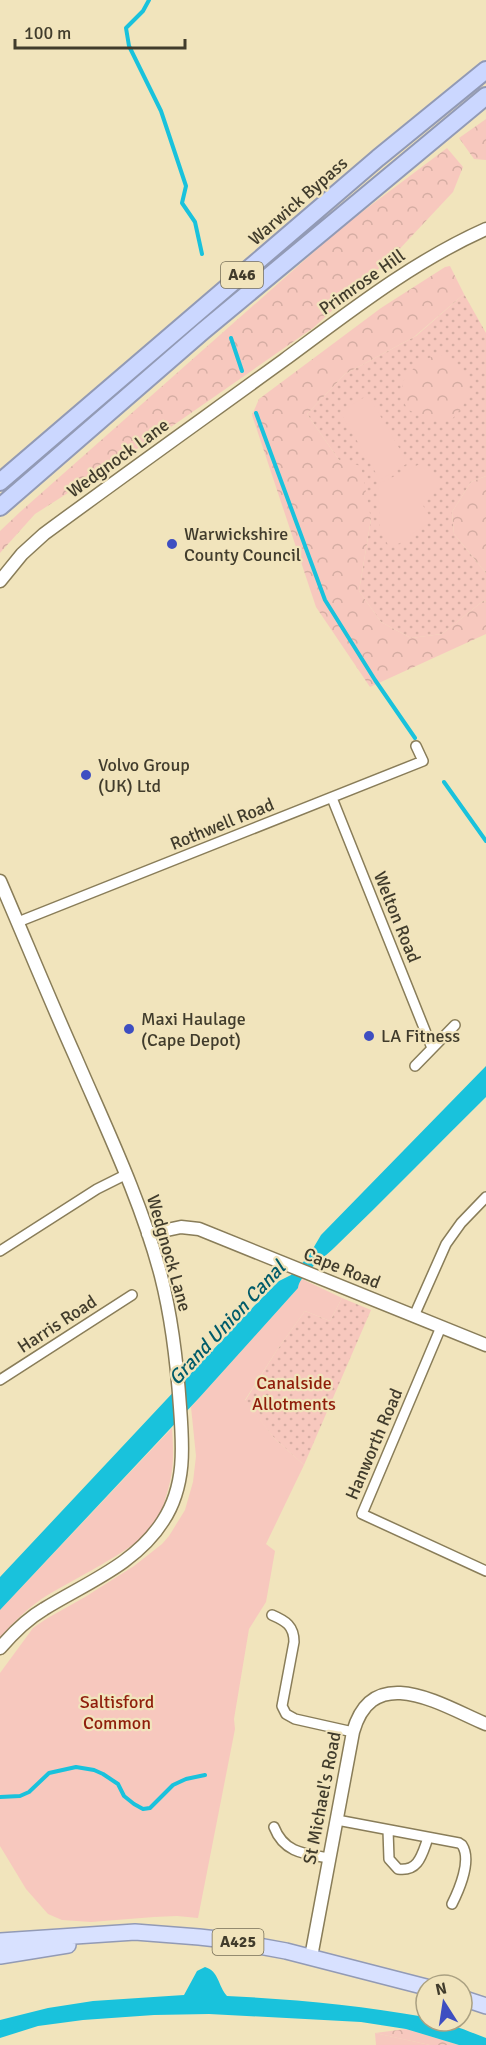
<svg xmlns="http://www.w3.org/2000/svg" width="486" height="2045" font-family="Signika,sans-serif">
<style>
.grass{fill:url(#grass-dots)}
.forest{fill:url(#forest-crowns)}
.park{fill:#f7c8be}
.water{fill:#19c2dc}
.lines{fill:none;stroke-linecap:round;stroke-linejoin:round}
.stream{stroke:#19c2dc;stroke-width:4}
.minor-casing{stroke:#897d59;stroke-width:12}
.tertiary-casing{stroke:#897d59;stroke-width:15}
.primary-casing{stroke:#929ab5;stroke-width:18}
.trunk-casing{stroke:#929ab5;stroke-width:20}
.minor{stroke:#fff;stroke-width:9}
.tertiary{stroke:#fff;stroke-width:12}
.primary{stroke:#d8e1ff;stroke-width:15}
.trunk{stroke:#cbd7ff;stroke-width:16}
.poi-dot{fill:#3e4ec1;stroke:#f1e4bc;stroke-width:2}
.labels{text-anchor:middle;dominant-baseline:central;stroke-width:4.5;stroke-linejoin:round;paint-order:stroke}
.shield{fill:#f1e4bc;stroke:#766e57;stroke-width:1.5}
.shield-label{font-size:16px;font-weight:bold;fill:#413c2c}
.street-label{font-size:18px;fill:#413c2c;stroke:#f1e4bc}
.poi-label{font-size:18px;fill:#413c2c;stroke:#f1e4bc;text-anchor:start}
.park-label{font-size:18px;fill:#8f1e0b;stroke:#f1e4bc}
.water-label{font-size:20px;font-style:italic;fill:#005b69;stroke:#f1e4bc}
</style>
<defs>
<pattern id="grass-dots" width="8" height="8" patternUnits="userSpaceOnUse" patternTransform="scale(1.5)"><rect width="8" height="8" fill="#f7c8be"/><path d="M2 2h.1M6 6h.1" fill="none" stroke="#d5ada3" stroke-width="1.8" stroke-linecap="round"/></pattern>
<pattern id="forest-crowns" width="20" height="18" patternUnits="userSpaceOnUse" patternTransform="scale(1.5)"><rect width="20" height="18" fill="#f7c8be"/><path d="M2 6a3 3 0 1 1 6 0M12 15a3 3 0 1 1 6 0" fill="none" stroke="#d5ada3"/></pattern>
</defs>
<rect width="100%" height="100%" fill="#f1e4bc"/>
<path class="grass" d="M464,294L486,333V476L471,482L452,512L454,534L486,573V602L483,601L442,634L411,638L381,622L359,591L371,519L339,460L307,414L345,374L416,336Z
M342,1298L371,1310L304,1465L275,1439L245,1401L277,1350L305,1311L330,1321Z"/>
<path class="forest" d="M486,119V160L474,159L459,138Z
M447,148L463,167L453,192L393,256L313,328L168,429L35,514L0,553V531L20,512L342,227Z
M450,266L464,294L414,337L345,374L307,414L339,460L361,466L371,519L359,591L381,622L411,638L442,634L483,601L486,602V634L370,687L316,607L252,415L259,399L381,308L445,267Z
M439,354C472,369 479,392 452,419L428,420L407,409L402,397L403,381L419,362Z
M486,476V573L454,534L452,512L471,482Z
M406,2029L459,2045H430L375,2033Z"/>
<path class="park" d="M368,395L408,463L380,480L340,412Z
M422,463L441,482L421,502L432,521L409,536L407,540L391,547H389L380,529L378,484Z
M302,1279L342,1298L330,1321L305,1311L277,1350L245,1400L275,1439L304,1465L266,1544L275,1551L266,1602L249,1629L234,1719L235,1729L198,1918L177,1916L154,1917L91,1922L62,1920L48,1914L26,1889L0,1846V1673L33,1628L46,1619L85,1597L134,1566L162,1544L169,1536L185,1510L193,1482L196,1456L191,1407L298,1288V1283Z
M172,1428C174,1459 174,1471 165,1500C163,1506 162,1513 160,1518C146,1546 68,1581 40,1600C25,1611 11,1624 0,1638V1610Z
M375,2033L430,2045H376Z"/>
<path class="water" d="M486,1066V1097C435,1147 386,1198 335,1247C325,1257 299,1275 298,1288L199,1398L0,1610V1577L257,1303L279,1281L291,1275L308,1257L321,1235Z
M205,1967C219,1971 218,1986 227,1996C294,1999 359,2005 425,2017L426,2021C447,2021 467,2031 486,2038V2045H459L406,2029L361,2022L209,2014L154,2015L83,2020L38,2026L0,2038V2020L48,2008L93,2001L184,1995L197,1971Z"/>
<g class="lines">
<path class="stream" d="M149,0L143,11L126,28L129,46L161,111L186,186L182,203L195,222L202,254
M231,338L242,371
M256,413L325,600L375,680L415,738
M444,782L486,841
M0,1797L20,1796L29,1792L49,1773L76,1767L94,1770L103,1774L118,1784L124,1796L134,1804L143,1809L150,1808L173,1785L186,1779L205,1775"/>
<defs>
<path id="minor" d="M332,798L432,1048
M18,922L423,761L416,746
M415,1066L455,1025
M0,1251L97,1189L125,1175
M414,1316L446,1244L461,1223L486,1197
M441,1327L362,1514L486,1571
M0,1380L132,1295
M272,1615C286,1621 294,1626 294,1642L282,1706L286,1714L295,1719L353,1732
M337,1820L459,1843L462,1845C472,1860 459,1890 452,1904
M274,1827C284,1853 305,1854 329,1858
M388,1830L389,1859L398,1869C419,1872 422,1854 428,1838"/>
<path id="tertiary" d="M0,581L22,554L44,534C124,475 204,418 284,360C349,312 412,262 486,229
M0,881C25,939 49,998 75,1056C106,1128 141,1200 161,1276C172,1319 177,1363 180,1407C183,1446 186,1486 163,1521C136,1564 86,1583 44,1609C27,1619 13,1633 0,1648
M148,1234L181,1227L199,1229L486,1345
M311,1957L353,1732C373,1660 443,1706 486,1724"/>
<path id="primary" d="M0,1941L135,1932L199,1937L226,1940L286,1951L426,1987
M0,1956L68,1945
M462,1998L486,2006"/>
<path id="trunk" d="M0,482L378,158L486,70
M0,507L203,331L486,96"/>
</defs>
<use href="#minor" class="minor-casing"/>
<use href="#tertiary" class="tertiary-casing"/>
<use href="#primary" class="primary-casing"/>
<use href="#trunk" class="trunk-casing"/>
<use href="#minor" class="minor"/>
<use href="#tertiary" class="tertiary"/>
<use href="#primary" class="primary"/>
<use href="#trunk" class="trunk"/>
</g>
<g class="poi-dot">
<circle cx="172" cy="544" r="6"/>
<circle cx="86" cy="775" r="6"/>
<circle cx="129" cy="1029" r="6"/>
<circle cx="369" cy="1036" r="6"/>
</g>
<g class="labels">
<g class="shield">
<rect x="221" y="262" width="42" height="26" rx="4.5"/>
<rect x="212.5" y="1929" width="51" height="26" rx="4.5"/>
</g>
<g class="shield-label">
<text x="242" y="275">A46</text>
<text x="238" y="1942">A425</text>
</g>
<g class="street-label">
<text transform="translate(298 201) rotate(-41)">Warwick Bypass</text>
<text transform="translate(362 282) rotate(-35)">Primrose Hill</text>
<text transform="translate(118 458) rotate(-36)">Wedgnock Lane</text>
<text transform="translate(222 824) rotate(-22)">Rothwell Road</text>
<text transform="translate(397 917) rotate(68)">Welton Road</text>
<text transform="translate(169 1253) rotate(74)">Wedgnock Lane</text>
<text transform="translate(342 1268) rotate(22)">Cape Road</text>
<text transform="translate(57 1324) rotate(-33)">Harris Road</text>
<text transform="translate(374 1444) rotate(-67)">Hanworth Road</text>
<text transform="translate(322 1798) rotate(-79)">St Michael's Road</text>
</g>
<g class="poi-label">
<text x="184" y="534">Warwickshire<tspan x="184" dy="21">County Council</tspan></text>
<text x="98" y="765">Volvo Group<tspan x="98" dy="21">(UK) Ltd</tspan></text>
<text x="141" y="1019">Maxi Haulage<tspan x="141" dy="21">(Cape Depot)</tspan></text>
<text x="381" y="1036">LA Fitness</text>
</g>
<g class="park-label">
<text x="294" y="1383">Canalside<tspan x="294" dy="21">Allotments</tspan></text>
<text x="117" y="1702">Saltisford<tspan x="117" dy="21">Common</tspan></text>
</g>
<g class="water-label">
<text transform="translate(227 1323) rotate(-47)">Grand Union Canal</text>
</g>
</g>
<g transform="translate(444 2003) rotate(348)"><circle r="28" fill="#f1e4bc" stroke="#aba182" stroke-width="1.5"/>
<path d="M0-4.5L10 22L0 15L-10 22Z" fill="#3e4ec1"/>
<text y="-9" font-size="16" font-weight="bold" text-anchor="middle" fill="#413c2c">N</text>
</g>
<path d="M15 39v9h170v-9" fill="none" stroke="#413c2c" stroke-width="3"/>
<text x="24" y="39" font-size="18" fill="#413c2c" stroke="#f1e4bc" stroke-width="4.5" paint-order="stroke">100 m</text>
</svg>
